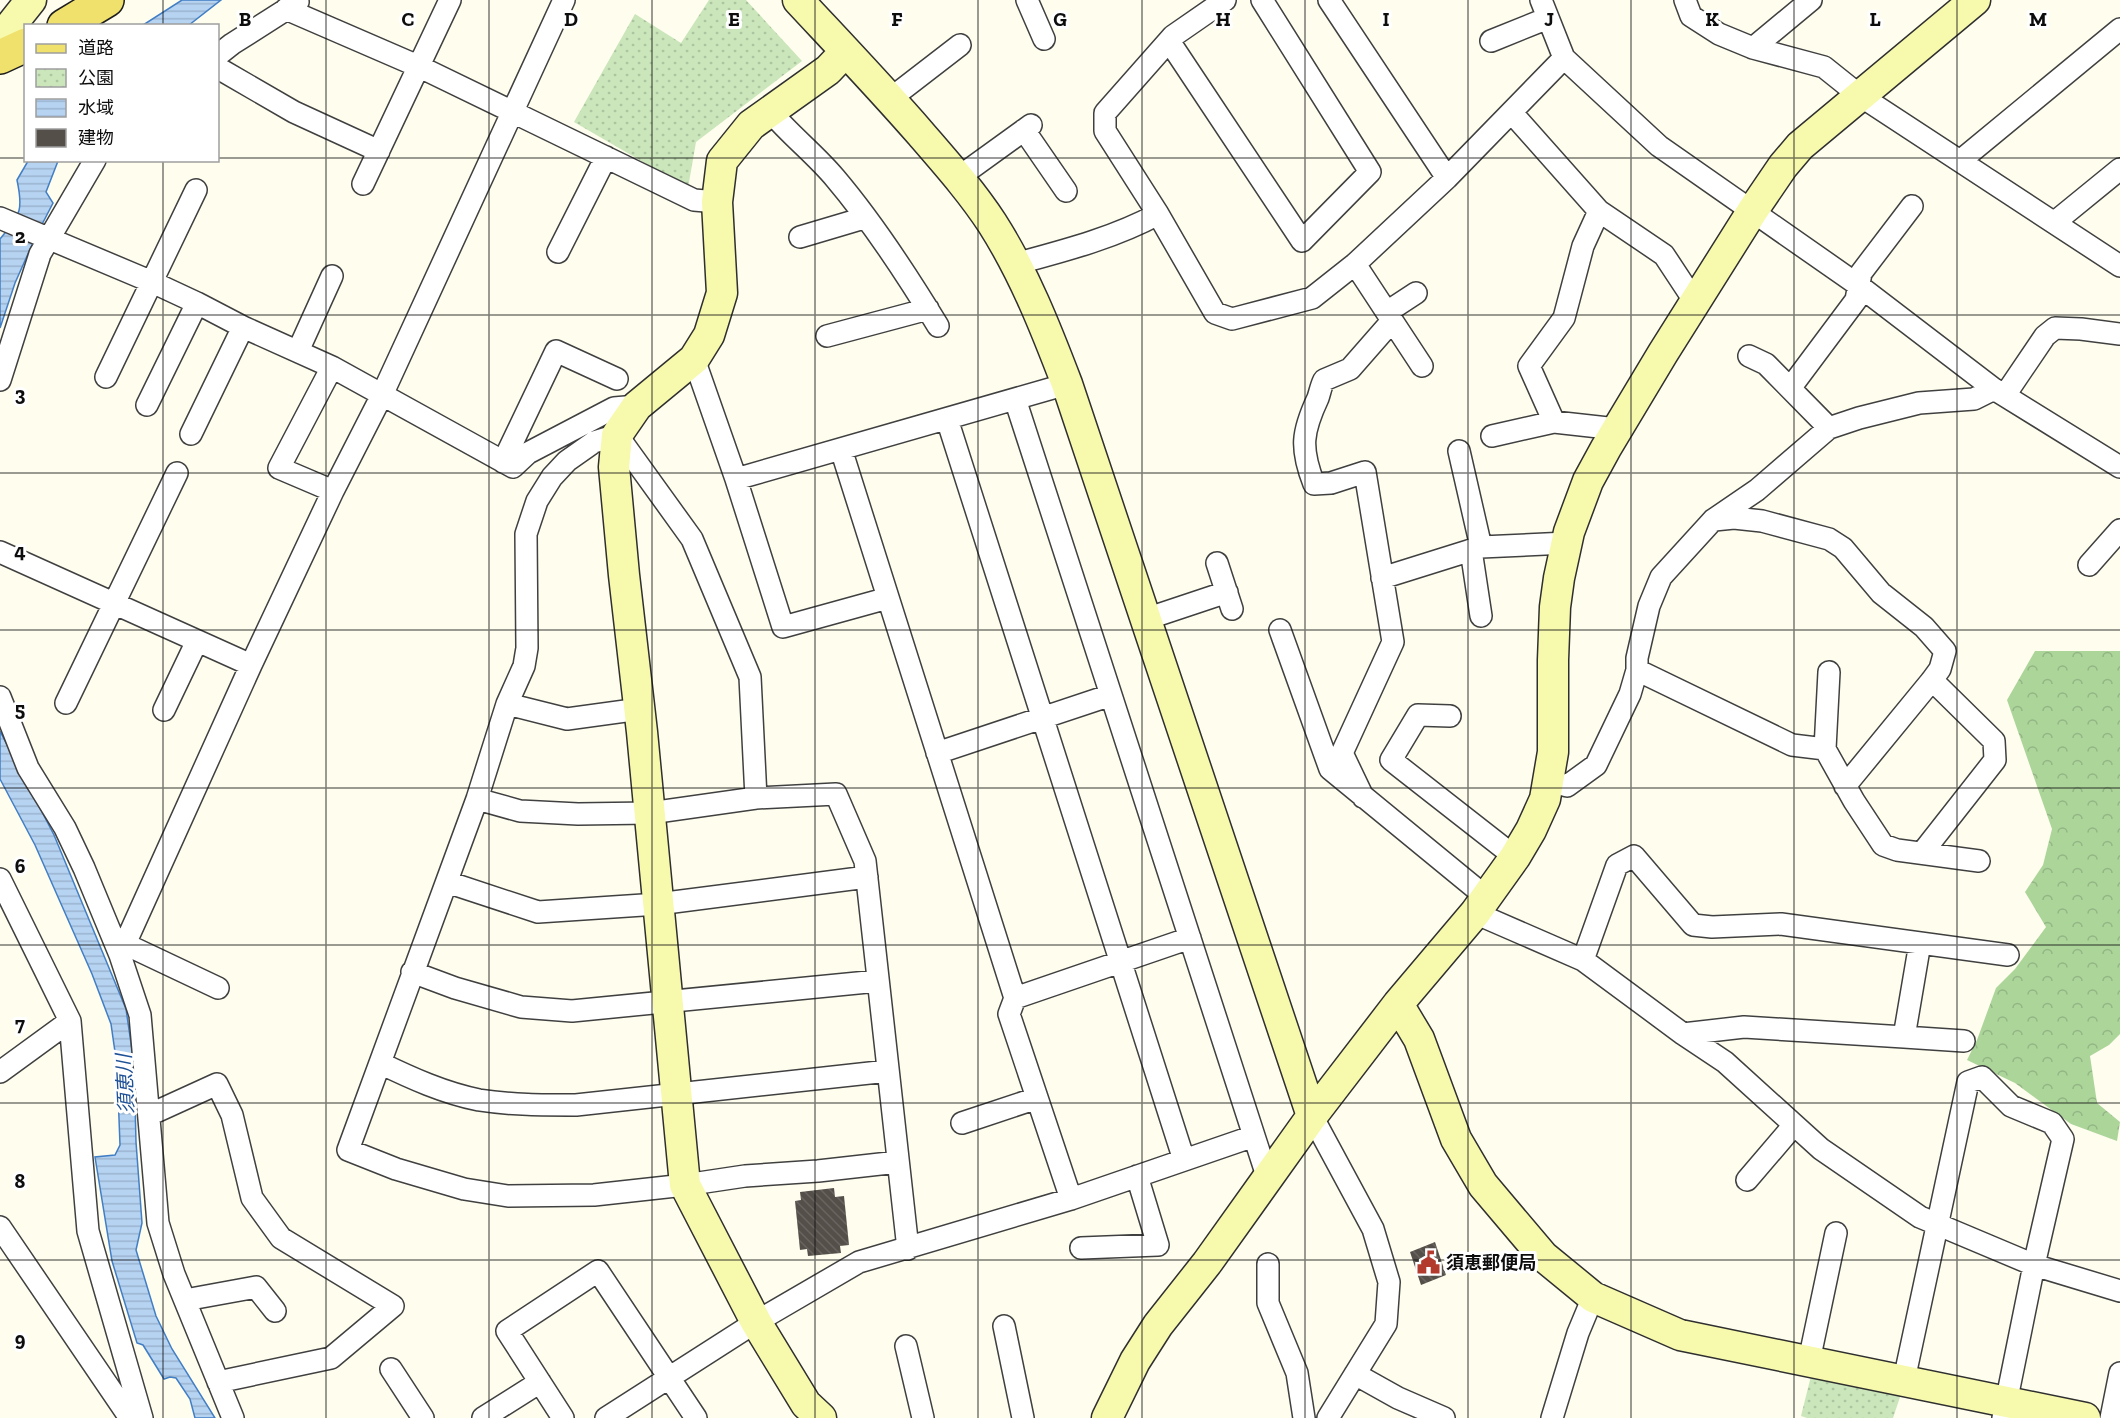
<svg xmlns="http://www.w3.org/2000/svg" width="2120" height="1418" font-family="'Zilla Slab','Noto Sans JP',serif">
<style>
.forest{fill:url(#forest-crowns)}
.park{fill:url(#park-dots)}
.water{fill:url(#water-rules);stroke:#427ec4;stroke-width:1.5}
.building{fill:url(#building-back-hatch)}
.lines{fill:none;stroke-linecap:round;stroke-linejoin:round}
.street-casing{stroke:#404040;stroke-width:24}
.secondary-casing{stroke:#2f2f2f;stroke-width:33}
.primary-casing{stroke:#1e1e1e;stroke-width:36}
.street{stroke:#fff;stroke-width:21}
.secondary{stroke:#f7f9ad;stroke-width:30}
.primary{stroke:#efe16c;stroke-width:33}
.grid{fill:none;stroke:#0d0d0d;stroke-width:1.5;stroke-opacity:0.55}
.labels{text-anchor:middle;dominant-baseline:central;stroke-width:6;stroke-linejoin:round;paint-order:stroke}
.poi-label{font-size:18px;font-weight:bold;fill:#0d0d0d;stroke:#fff;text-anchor:start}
.water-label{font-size:20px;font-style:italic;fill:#1f5196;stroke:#fff}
.grid-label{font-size:20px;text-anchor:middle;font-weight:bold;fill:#0d0d0d;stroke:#fff;stroke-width:6;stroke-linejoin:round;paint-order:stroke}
</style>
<defs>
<pattern id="forest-crowns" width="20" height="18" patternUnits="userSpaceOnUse" patternTransform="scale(1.5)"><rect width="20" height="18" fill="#acd59a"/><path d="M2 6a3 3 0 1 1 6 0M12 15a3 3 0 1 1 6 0" fill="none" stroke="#93b684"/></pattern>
<pattern id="park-dots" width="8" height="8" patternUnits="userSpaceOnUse" patternTransform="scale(1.5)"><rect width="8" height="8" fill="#cae6ba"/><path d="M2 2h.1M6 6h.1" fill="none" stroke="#acc49f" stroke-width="1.8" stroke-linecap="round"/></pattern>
<pattern id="water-rules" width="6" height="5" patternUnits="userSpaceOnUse" patternTransform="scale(1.5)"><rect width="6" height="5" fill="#b6d3f2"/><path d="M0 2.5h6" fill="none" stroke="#9bb4ce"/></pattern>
<pattern id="building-back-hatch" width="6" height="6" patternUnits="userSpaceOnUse" patternTransform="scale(1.5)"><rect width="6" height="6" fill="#554f4a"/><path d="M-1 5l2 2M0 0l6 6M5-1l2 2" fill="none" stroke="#686460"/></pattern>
</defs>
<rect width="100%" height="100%" fill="#fefdee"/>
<path class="forest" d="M2035,651H2120V1034L2109,1045L2090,1056L2097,1103L2120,1122L2117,1141L2071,1124L2015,1083L1967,1060L1977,1040L1996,988L2015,969L2046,927L2025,892L2043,865L2052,829L2007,700Z"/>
<path class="park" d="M709,0H746L802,61L696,142L688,188L574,122L635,14L681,43Z
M1811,1376L1901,1394L1893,1418H1807L1801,1416Z"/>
<path class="water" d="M182,0H221L189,25H143Z
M28,161H58L46,192L53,203L36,236L15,283L0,328V239C19,215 24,213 17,180Z
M0,731L54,835L126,1009L134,1064L136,1142L142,1223L136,1250L156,1316L172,1349L215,1418H195L190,1399L176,1378L170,1377L164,1379L143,1345L137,1343L112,1261L95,1157L115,1155L120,1145L117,1066L111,1024L92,974L35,845L0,779Z"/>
<path class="building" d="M834,1188L835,1197L844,1196L849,1245L840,1246L841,1253L808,1256L807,1249L800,1250L795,1201L801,1200L800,1192Z
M1435,1242L1446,1275L1421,1285L1410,1252Z"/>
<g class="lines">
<defs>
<path id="street" d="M1027,0L1044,39
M1329,0L1447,178
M1541,0L1564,58L1659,146L1858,285L1994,389L2120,467
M1685,0L1691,16L1719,34L1753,48L1824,67L1859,95L2120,266
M286,9L420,67L694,200L717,202
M1169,41L1302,241L1370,172L1262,0
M1491,41L1548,18
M1753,48L1811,0
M218,55L232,44L298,2
M218,68L294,112L379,151
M890,99L960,45
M770,111C790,135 815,154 835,178C874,224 907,275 938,326
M1512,113L1599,211L1664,255L1695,302
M1024,130L1066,191
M1960,161L2120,29
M959,177L1031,125
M363,184L450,0
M1599,211L1583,246L1564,318L1529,366L1554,422L1617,429
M1158,214L1105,131V113L1173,36L1225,0
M0,218L152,282L197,303L243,327L332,367L513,467L528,453L614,408L637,406
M2055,222L2120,169
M800,237L864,218
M558,252L606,157
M1015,264C1063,251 1114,238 1158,214L1215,313L1232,319L1312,298L1355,264L1447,178L1564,58
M1355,264L1422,366
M1387,312L1416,293
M827,336L928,309
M298,351L332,276
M1749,356L1766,364L1829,428
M694,359L736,479L783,627L888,598
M332,367L279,468L333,491
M106,377L196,190
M0,380L40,254L95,160
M1791,387L1856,300L1861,273L1912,206
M2005,395L2045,336L2055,328L2081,329L2120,334
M1015,399L1268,1179
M147,405L197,303
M947,419L1184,1160
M191,434L243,327
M1492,436L1554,422
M841,449L1015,998L1009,1014L1071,1199
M1459,451L1481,547L1567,543
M503,462L556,351L617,379
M736,479L1067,384
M1714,520L1734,518L1762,521L1829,539L1843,548L1881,593L1924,627L1945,651L1940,669L1932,680L1845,786
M1471,550L1481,616
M0,552L251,665
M1217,563L1232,609
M2089,565L2120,530
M1382,578L1481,547
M1146,619L1227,592
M1280,630L1330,769L1486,897
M1637,670L1792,745L1825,749L1854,801L1883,845L1897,850L1979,861
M0,697L28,768L65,828L84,868L120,955L140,1015L158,1223L174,1274L233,1418
M66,703L177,473
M507,704L567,719L640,709
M164,710L197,641
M1450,716L1418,715L1391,760L1515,857
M1825,749L1829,672
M937,753L1111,695
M1549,781L1567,786L1596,765L1630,694L1637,670V658L1649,606L1661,577L1713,520L1757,490L1829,428L1859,418L1919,403L1974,399L1994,389
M1363,797L1342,753L1393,642L1365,472L1331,483L1314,484C1300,448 1302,432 1318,398C1320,392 1321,386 1324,380L1350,369L1392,321
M756,798L750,677L692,539L617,435L594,442L567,461L552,477L537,501L526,534L527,648L524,666L507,704L477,799L348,1150L396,1169L464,1189L508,1196L594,1195L685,1185L745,1176L818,1171L898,1162
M477,799L520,811L578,814L650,813L756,798L836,794L865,861L908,1249
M1922,853L1995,760L1994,741L1932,680
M0,879L70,1021L88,1231L142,1418
M447,882L538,912L658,904L867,877
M1475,913L1583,960L1683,1034L1725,1062L1821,1149L1920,1217L2034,1265L2120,1291
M125,944L218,988
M120,955L251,665L333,491L382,395L564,0
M1583,960L1617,865L1634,856L1693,925L1712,927L1781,924L2008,955
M412,972L455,988L521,1007L572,1011L878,981
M1015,998L1190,938
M1683,1034L1744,1027L1904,1037L1920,943
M1904,1037L1964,1041
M380,1063C411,1078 444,1093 479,1100C511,1105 544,1105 576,1105L888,1071
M0,1072L70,1021
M149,1115L217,1084L232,1115L252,1198L281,1238L393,1306L331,1358L218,1382
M1312,1116L1373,1229L1389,1282L1386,1324L1328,1418
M962,1123L1037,1098
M1747,1180L1794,1125
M0,1227L130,1418
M1081,1248L1158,1245L1137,1176
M1268,1264V1303L1297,1373L1304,1418
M185,1300L256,1287L275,1311
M1004,1326L1023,1418
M906,1346L923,1418
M1809,1361L1836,1233
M391,1369L423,1418
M1355,1374L1398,1398L1444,1418
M1904,1380L1968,1082L1982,1077L2011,1106L2052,1123L2063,1139L2034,1265L2003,1418
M483,1418L540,1382
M563,1418L507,1331L598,1271L696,1418
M606,1418L756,1322L859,1262L1071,1199L1254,1136
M1552,1418L1578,1333L1593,1297
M2111,1418L2120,1373"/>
<path id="secondary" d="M798,0C839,44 881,88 921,134C946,163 971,191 992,223C1024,273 1046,329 1067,384L1312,1116
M0,39L31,0
M1398,1004L1419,1039L1456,1139L1483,1185L1543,1256L1593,1297L1680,1335L2085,1418
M821,1418L806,1404L756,1322L685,1185L642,732L624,575L614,467L617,435L637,406L694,359L709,335L722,293L717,202L722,161L751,125L828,70L845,52
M1107,1418L1135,1361L1158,1325L1207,1263L1312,1116L1398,1004L1475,913L1515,857L1531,830L1545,799L1553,752V660L1555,607L1559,578L1569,532L1588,481L1606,448L1663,353L1753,210L1783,166L1800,146L1975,0"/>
<path id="primary" d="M64,26L107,0
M0,57L26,45"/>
</defs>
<use href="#street" class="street-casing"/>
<use href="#secondary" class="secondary-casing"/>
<use href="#primary" class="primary-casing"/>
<use href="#street" class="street"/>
<use href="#secondary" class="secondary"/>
<use href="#primary" class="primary"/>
</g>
<path class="grid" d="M163,0V26M326,0V1418M489,0V1418M652,0V1418M815,0V1418M978,0V1418M1142,0V1418M1305,0V1418M1468,0V1418M1631,0V1418M1794,0V1418M1957,0V1418M0,158H26M218,158H2120M163,160V1418M0,315H2120M0,473H2120M0,630H2120M0,788H2120M0,945H2120M0,1103H2120M0,1260H2120"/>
<defs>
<symbol id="civic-bare" viewBox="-9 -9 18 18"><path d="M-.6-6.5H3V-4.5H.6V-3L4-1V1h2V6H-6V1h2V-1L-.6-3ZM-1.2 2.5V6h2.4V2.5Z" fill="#b33b2e" stroke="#fff" stroke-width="2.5" paint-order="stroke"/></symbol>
</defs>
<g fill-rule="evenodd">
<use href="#civic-bare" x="1412" y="1246" width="33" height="33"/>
</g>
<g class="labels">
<g class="poi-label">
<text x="1446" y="1263">須恵郵便局</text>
</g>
<g class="water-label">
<text transform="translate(125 1084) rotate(-93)">須恵川</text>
</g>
</g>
<g class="grid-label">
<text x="245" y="26">B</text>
<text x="408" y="26">C</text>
<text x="571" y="26">D</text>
<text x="734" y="26">E</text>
<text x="897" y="26">F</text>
<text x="1060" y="26">G</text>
<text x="1223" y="26">H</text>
<text x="1386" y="26">I</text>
<text x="1549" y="26">J</text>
<text x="1712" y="26">K</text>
<text x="1875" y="26">L</text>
<text x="2038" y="26">M</text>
<text x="20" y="243">2</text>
<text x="20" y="401">3</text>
<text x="20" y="558">4</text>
<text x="20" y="716">5</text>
<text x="20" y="873">6</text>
<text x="20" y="1031">7</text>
<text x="20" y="1188">8</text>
<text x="20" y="1346">9</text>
</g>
<rect x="24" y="24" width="195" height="138" fill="#ffffff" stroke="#9e9e9e" stroke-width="1.5"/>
<rect x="36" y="44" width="30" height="9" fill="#efe16c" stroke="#9e9e9e" stroke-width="1.5"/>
<text x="78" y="54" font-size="18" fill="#0d0d0d">道路</text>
<rect x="36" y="69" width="30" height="18" fill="url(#park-dots)" stroke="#9e9e9e" stroke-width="1.5"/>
<text x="78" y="84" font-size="18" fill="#0d0d0d">公園</text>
<rect x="36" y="99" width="30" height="18" fill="url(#water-rules)" stroke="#9e9e9e" stroke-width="1.5"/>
<text x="78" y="114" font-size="18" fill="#0d0d0d">水域</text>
<rect x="36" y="129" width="30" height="18" fill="#554f4a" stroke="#9e9e9e" stroke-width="1.5"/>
<text x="78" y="144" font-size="18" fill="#0d0d0d">建物</text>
</svg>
